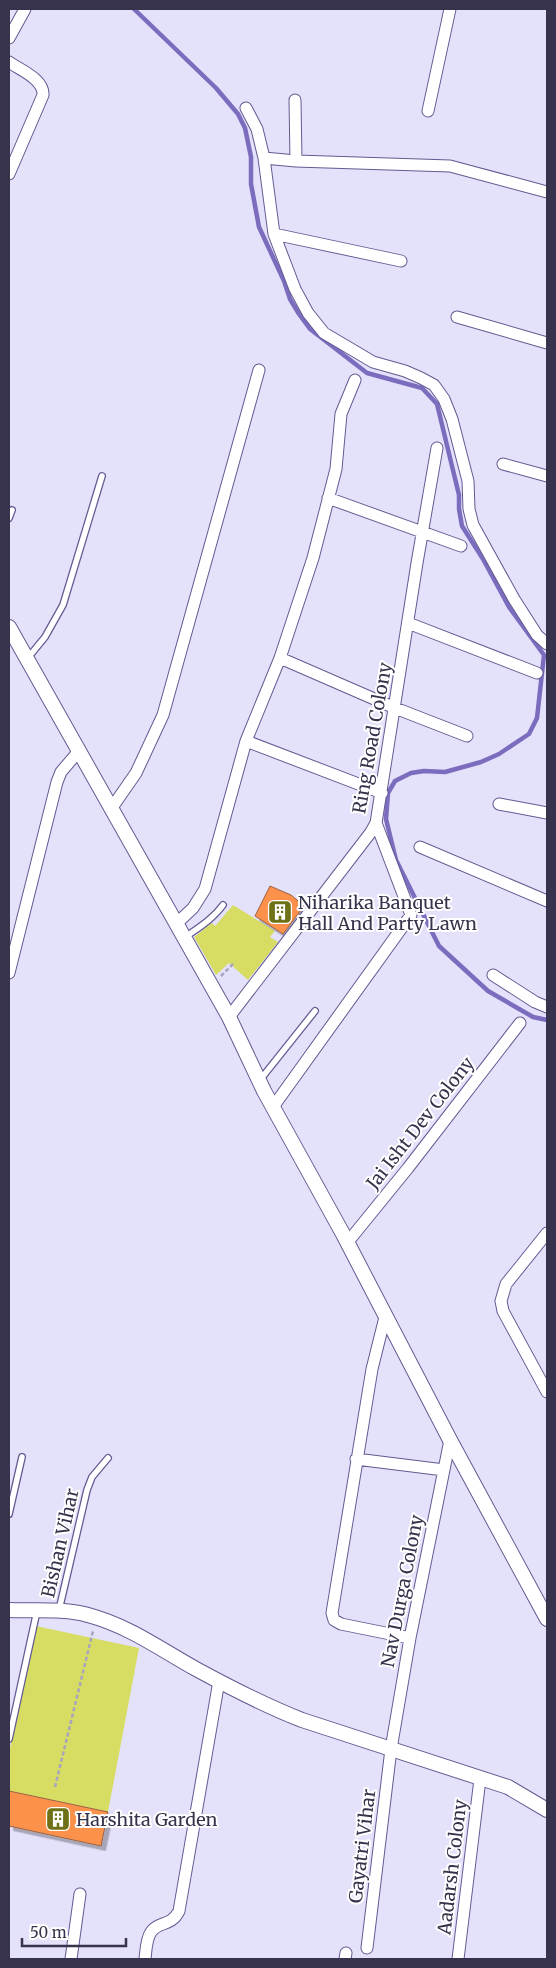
<svg xmlns="http://www.w3.org/2000/svg" width="556" height="1968" font-family="Merriweather,serif">
<style>
.green{fill:#d7dc63}
.lines{fill:none;stroke-linecap:round;stroke-linejoin:round}
.stream{stroke:#7c6cbe;stroke-width:4.5}
.building{fill:#fc914b;stroke:#9b6241;filter:url(#shadow)}
.service-casing{stroke:#635a91;stroke-width:8}
.minor-casing{stroke:#635a91;stroke-width:13}
.tertiary-casing{stroke:#635a91;stroke-width:16}
.path{stroke:#a7a4be;stroke-width:2.5;stroke-dasharray:4 2.5;stroke-linecap:butt}
.service{stroke:#fff;stroke-width:5.5}
.minor{stroke:#fff;stroke-width:11}
.tertiary{stroke:#fff;stroke-width:14}
.labels{text-anchor:middle;dominant-baseline:central;stroke-width:4;stroke-linejoin:round;paint-order:stroke}
.street-label{font-size:18px;fill:#37334c;stroke:#fff}
.poi-label{font-size:18px;fill:#37334c;stroke:#fff;text-anchor:start}
</style>
<defs>
<filter id="shadow"><feDropShadow dx="4.5" dy="4.5" stdDeviation="0" flood-color="#0004"/></filter>
</defs>
<rect width="100%" height="100%" fill="#e4e1fb"/>
<path class="green" d="M233,905L275,931L270,937L278,942L248,980L229,963L216,975L194,937L212,923L215,926Z
M36,1626L139,1648L108,1812L9,1791V1753Z"/>
<g class="lines">
<path class="stream" d="M134,9L216,88L238,114L245,128L251,157V184L259,227L284,281L290,299L299,314L310,329L367,373L422,388L437,404L459,495V509L462,526L483,559L509,607L544,655L537,718L529,734L499,754L481,762L445,772L424,771L411,773L395,781L388,793L386,819L396,860L439,946L488,991L533,1017L547,1020"/>
</g>
<path class="building" d="M270,886L291,895L304,906L283,934L255,916Z
M9,1791L108,1812L101,1846L9,1826Z"/>
<g class="lines">
<defs>
<path id="service" d="M9,518L12,510
M27,659L45,637L63,605L102,476
M184,938C198,928 213,919 223,905
M260,1080L315,1011
M9,1514L22,1457
M59,1610L87,1490L92,1477L108,1458
M9,1739L37,1611"/>
<path id="minor" d="M9,38L25,9
M9,62C20,70 44,79 43,95L9,174
M295,100L296,161
M246,108L257,129L264,158L274,234L295,289L308,313L324,333L373,362L405,371L421,378L434,385L444,399L452,419L468,481L469,509L473,525L514,599L537,635L547,644
M428,111L450,9
M264,158L296,161L450,166L547,192
M274,234L401,261
M457,317L547,343
M503,464L547,476
M328,498L461,546
M408,623L537,673
M280,658L395,708L467,736
M246,741L382,793
M499,804L547,813
M111,809L136,773L163,715L259,370
M420,847L547,901
M176,924L193,908L205,889L246,741L280,658L313,558L336,469L341,414L355,380
M9,973L57,782L61,772L78,752
M493,975L535,1002L547,1007
M229,1017L371,832L376,823L417,563L437,448
M273,1107L411,915L376,823
M547,1233L506,1284L501,1301L503,1311L547,1392
M347,1243L408,1168L520,1023
M385,1317L372,1369L332,1613L334,1620L341,1624L410,1638
M356,1459L444,1470
M367,1948L391,1749L410,1638L450,1440
M71,1959L80,1894
M145,1959C146,1951 146,1939 151,1932C158,1921 171,1927 179,1911L219,1681
M345,1959L346,1953
M458,1959L480,1779"/>
<path id="tertiary" d="M9,627L229,1017L264,1091L343,1234L450,1440L547,1619
M9,1610C33,1611 65,1608 88,1615C129,1626 160,1649 196,1669C231,1688 266,1706 302,1720L508,1787L547,1810"/>
</defs>
<use href="#service" class="service-casing"/>
<use href="#minor" class="minor-casing"/>
<use href="#tertiary" class="tertiary-casing"/>
<path class="path" d="M221,976L234,963
M55,1787L93,1631"/>
<use href="#service" class="service"/>
<use href="#minor" class="minor"/>
<use href="#tertiary" class="tertiary"/>
</g>
<defs>
<symbol id="building-square" viewBox="-11 -11 22 22"><rect x="-9" y="-9" width="18" height="18" rx="4" fill="#6e7115" stroke="#fff"/><path d="M-4-6H4V6H1V3H-1V6H-4ZM-2.5-4.3h1.7v1.8h-1.7ZM.8-4.3h1.7v1.8H.8ZM-2.5-1h1.7V.8h-1.7ZM.8-1h1.7V.8H.8Z" fill="#fff"/></symbol>
</defs>
<g fill-rule="evenodd">
<use href="#building-square" x="266" y="898" width="28" height="28"/>
<use href="#building-square" x="44" y="1805" width="28" height="28"/>
</g>
<g class="labels">
<g class="street-label">
<text transform="translate(372 738) rotate(-80)">Ring Road Colony</text>
<text transform="translate(420 1123) rotate(-52)">Jai Isht Dev Colony</text>
<text transform="translate(60 1543) rotate(-77)">Bishan Vihar</text>
<text transform="translate(402 1591) rotate(-79)">Nav Durga Colony</text>
<text transform="translate(362 1846) rotate(-83)">Gayatri Vihar</text>
<text transform="translate(452 1867) rotate(-83)">Aadarsh Colony</text>
</g>
<g class="poi-label">
<text x="298" y="902">Niharika Banquet<tspan x="298" dy="21">Hall And Party Lawn</tspan></text>
<text x="76" y="1819">Harshita Garden</text>
</g>
</g>
<rect width="556" height="1968" fill="none" stroke="#37334c" stroke-width="20"/>
<path d="M22 1938v8h104v-8" fill="none" stroke="#37334c" stroke-width="2.5"/>
<text x="30" y="1938" font-size="15" fill="#37334c" stroke="#ffffff" stroke-width="4" paint-order="stroke">50 m</text>
</svg>
